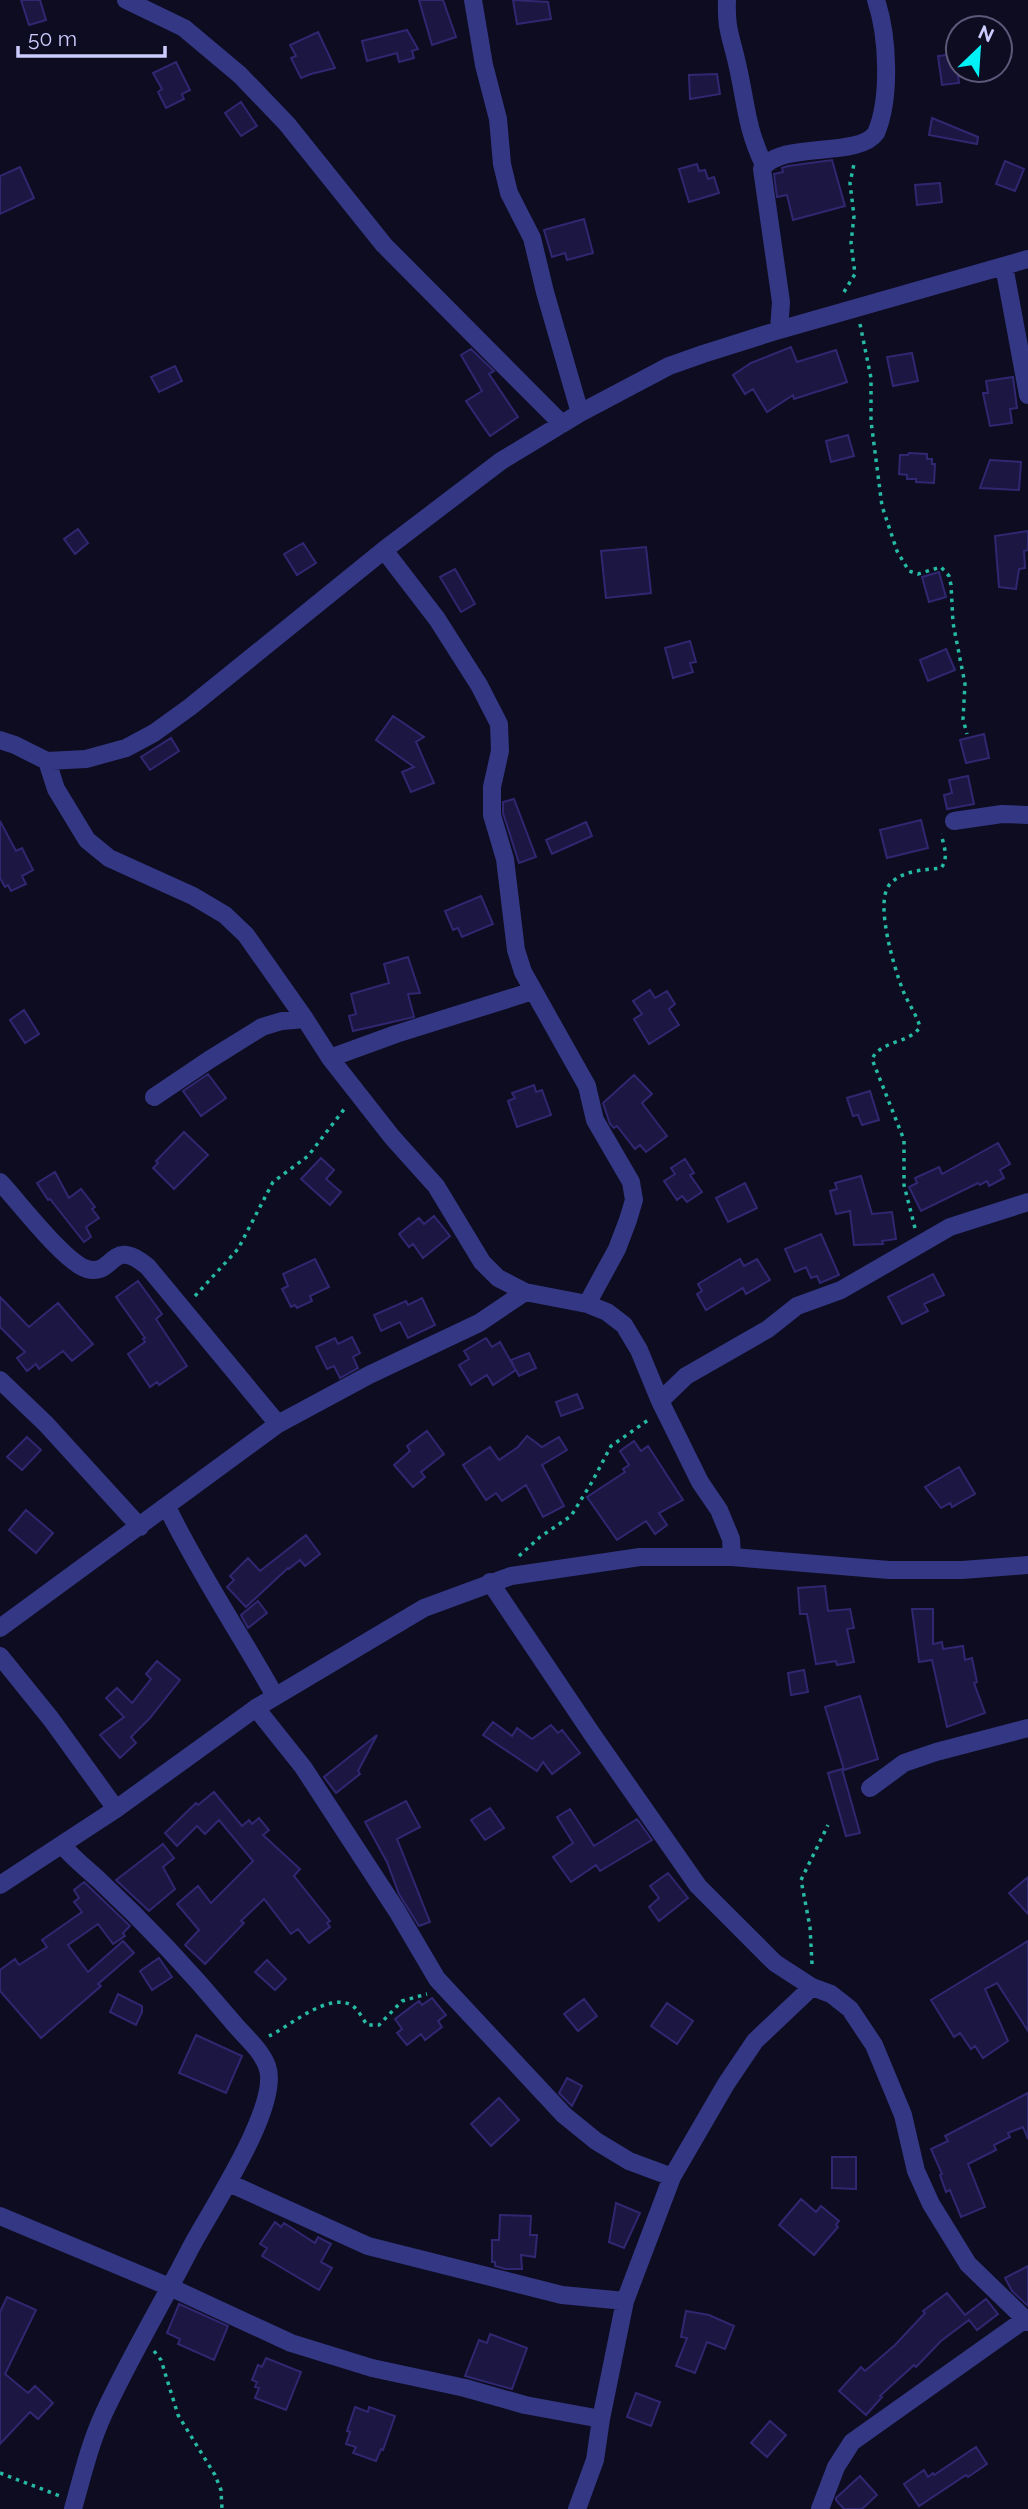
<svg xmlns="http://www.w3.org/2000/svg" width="1028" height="2509" font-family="Raleway,sans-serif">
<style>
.building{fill:#1c1643;stroke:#302771;stroke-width:2}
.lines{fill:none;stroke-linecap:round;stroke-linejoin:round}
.path{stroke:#26b9a4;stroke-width:3.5;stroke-dasharray:3.5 5;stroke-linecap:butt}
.minor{stroke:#343783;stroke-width:18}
.tertiary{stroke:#343783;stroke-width:18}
</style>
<rect width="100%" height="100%" fill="#0e0c21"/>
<path class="building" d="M21,0H40L46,20L29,25Z
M419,0H443L456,37L432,45Z
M513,0L548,2L551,19L517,24Z
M407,30L418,49L412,51L414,58L399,62L397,53L367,61L362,41Z
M318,32L335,68L311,74L301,78L291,58L296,56L290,45Z
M955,54L959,83L942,85L938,56Z
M176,62L190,90L182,94L184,99L166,108L158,92L162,89L153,73Z
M717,74L720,94L690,99L689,75Z
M241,102L257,126L241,136L225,113Z
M932,118L978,137L977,144L929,135Z
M832,160L845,206L793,220L787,195L777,197L774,174L783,172L782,168L788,166Z
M1005,161L1024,169L1015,191L996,184Z
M697,164L699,171L705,170L708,179L714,177L719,193L689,202L679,169Z
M20,167L34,198L0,214V176Z
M940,183L942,202L917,205L915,185Z
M584,219L593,253L567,260L565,253L552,257L544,230Z
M791,347L797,362L836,350L847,382L794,399L793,395L767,412L753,389L745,394L733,375L751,363Z
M471,349L494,371L489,374L518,417L490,436L466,401L482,391L461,355Z
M912,353L918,381L893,386L887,357Z
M175,366L182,381L159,392L151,377Z
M1013,377L1017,408L1010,409L1012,423L990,426L983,393H988L986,381Z
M848,435L854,456L831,462L826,441Z
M909,453L927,454V459H932V464H935L934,483L916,482V479H907V475L899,474L900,455H908Z
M990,460L1021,462L1019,490L980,488Z
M78,529L88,543L75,554L64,539Z
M1028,531V550L1024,551L1025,568L1019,569L1016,589L999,587L995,536Z
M303,543L316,563L297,575L284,554Z
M646,547L651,593L606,598L601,551Z
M455,569L475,604L461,612L440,577Z
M939,572L946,597L929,602L922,577Z
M690,641L696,662L690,663L693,672L673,678L665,648Z
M946,649L955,670L928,681L920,660Z
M393,716L424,737L416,742L434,783L411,792L402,772L414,767L376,740Z
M984,734L989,758L966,763L960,740Z
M171,738L179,751L150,770L141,757Z
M968,776L974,804L947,809L944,795L952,793L949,780Z
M514,799L536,857L519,863L503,813V802Z
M921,820L928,848L887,858L880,830Z
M0,821L16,851L22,848L33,870L22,876L26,884L11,891L8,885L5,887L0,878Z
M586,822L592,836L552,854L546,840Z
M481,896L493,924L462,937L458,928L453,930L445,911Z
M408,957L420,993L408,994L414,1017L353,1031L349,1016L356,1014L351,994L389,983L384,964Z
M650,990L655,998L667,991L675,1004L669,1009L679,1025L649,1044L634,1019L642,1014L633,1001Z
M24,1010L39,1034L25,1043L10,1020Z
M208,1074L226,1098L201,1116L183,1091Z
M634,1075L652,1094L642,1103L667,1136L646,1152L640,1145L635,1149L617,1126L614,1128L610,1124L603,1103Z
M534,1085L536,1092L542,1090L551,1115L517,1127L508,1101L515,1098L512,1093Z
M870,1091L879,1120L862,1125L858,1115L853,1116L847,1098Z
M184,1132L208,1155L174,1189L153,1168L158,1163L156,1161Z
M998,1143L1010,1164L1000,1170L1004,1178L989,1186L987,1181L980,1185L978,1183L921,1211L909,1187L917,1183L915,1178L939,1167L942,1174Z
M321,1158L334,1170L326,1179L341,1192L330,1205L301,1179Z
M685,1159L694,1173L690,1175L702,1192L687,1202L682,1196L677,1200L664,1181L675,1174L671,1168Z
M55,1172L69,1198L81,1189L95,1207L92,1209L99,1218L86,1227L91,1237L84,1242L50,1199L48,1200L37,1183Z
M861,1176L872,1214L892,1212L896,1239L882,1241L883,1244L854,1245L850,1211L836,1214L830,1191L837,1189L835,1183Z
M745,1183L757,1208L728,1222L716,1198Z
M434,1216L450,1236L423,1258L413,1244L409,1247L399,1234L419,1218L424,1224Z
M821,1234L839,1275L820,1283L817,1276L811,1278L806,1267L795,1272L785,1249Z
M315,1259L329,1287L310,1296L312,1301L297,1308L295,1305L291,1307L282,1289L288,1286L283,1274Z
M740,1259L744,1266L757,1259L770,1280L746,1294L743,1288L706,1310L697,1294L702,1291L698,1284Z
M933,1274L944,1295L924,1304L928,1311L902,1324L888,1297Z
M138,1281L162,1314L156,1319L187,1366L159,1385L157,1382L150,1387L128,1354L145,1342L143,1339L145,1338L116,1297Z
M0,1297L29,1327L58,1303L93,1344L72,1361L63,1351L39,1369L36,1364L27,1371L17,1358L25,1352L0,1327Z
M422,1298L435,1325L408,1338L400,1322L381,1331L374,1315L406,1301L408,1305Z
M352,1337L360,1353L353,1357L358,1368L340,1378L334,1366L327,1369L316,1347L335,1338L338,1344Z
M486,1338L492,1347L500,1342L515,1369L511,1360L529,1353L536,1368L519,1376L516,1370L493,1385L487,1375L471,1385L459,1365L469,1359L464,1351Z
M577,1394L583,1408L561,1416L556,1402Z
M427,1431L444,1454L421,1472L425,1477L413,1487L394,1465L410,1451L407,1446Z
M527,1436L542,1447L559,1437L567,1450L542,1465L564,1506L543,1517L526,1485L502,1501L496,1493L486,1500L463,1465L490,1447L499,1460L518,1447Z
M27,1437L41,1450L22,1470L7,1457Z
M634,1441L641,1451L648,1446L683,1500L659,1513L667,1525L655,1534L646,1521L617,1540L587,1497L625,1472L623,1469L629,1465L620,1451Z
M959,1467L975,1494L952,1507L950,1503L941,1508L925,1487Z
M26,1510L53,1533L36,1553L9,1530Z
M306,1535L320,1554L305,1566L300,1560L289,1569L288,1568L246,1607L227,1587L234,1580L230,1576L248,1558L260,1571Z
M825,1586L828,1611L850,1609L854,1628L847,1629L854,1662L837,1665L836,1661L816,1664L807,1614H800L798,1588Z
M258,1601L267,1613L248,1628L241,1615Z
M912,1609H933V1644L942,1642L943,1649L963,1646L965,1660L972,1658L977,1682L974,1683L985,1713L947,1727L932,1660L919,1662Z
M157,1661L180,1680L150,1718L131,1737L136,1743L120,1758L100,1735L124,1717L106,1698L117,1688L132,1703L151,1679L146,1674Z
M804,1670L808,1692L791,1695L788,1673Z
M860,1696L878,1759L844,1770L825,1707Z
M493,1722L512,1736L517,1728L532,1739L551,1725L558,1733L562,1730L580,1753L552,1774L543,1762L537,1771L483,1735Z
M377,1735L358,1771L360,1774L336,1793L324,1777Z
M842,1769L860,1833L846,1836L828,1773Z
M214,1792L242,1826L249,1820L252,1824L259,1818L269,1830L263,1835L300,1869L294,1876L330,1921L327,1923L330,1927L309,1943L298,1929L291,1934L264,1899L241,1921L244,1923L205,1964L185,1945L199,1930L177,1904L198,1886L211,1903L253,1861L219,1820L205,1834L197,1826L177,1846L165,1833L196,1803L198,1805Z
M406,1801L420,1827L397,1839L430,1922L419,1926L399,1894L387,1862L365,1822Z
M490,1808L504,1828L485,1840L471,1820Z
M570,1809L594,1846L637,1819L652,1840L600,1871L596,1865L571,1882L553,1857L573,1843L557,1817Z
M163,1844L174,1858L163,1867L175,1889L149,1911L116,1880Z
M668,1873L688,1898L659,1921L649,1907L659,1898L650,1886Z
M1028,1877V1914L1009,1893Z
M84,1882L130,1926L123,1933L125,1936L113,1944L98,1924L68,1945L88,1972L123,1941L134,1953L98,1984L101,1986L41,2038L0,1991V1970L15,1959L19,1965L47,1947L42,1940L82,1912L74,1902L79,1898L74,1890Z
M1028,1941V2031L997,1983L985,1989L1008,2041L983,2058L975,2046L971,2049L960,2033L954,2037L931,2000Z
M159,1958L172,1977L152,1990L140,1971Z
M267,1960L286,1979L275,1990L255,1972Z
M118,1994L142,2006V2012L136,2025L110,2012Z
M432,1998L446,2015L438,2021L442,2027L425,2040L421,2034L407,2045L397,2033L402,2029L395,2019L419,2001L422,2005Z
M584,1999L597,2016L578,2031L564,2014Z
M667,2003L693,2021L677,2044L651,2026Z
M196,2035L242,2056L226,2093L179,2073Z
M567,2078L582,2086L572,2106L559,2093Z
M1028,2093V2139L1023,2127L1008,2133L1010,2137L994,2145L996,2150L968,2164L985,2207L961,2217L950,2190L946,2192L940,2175L942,2174L931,2149L948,2141L945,2136Z
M499,2098L519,2120L491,2146L471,2124Z
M832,2157H856V2189L832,2188Z
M801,2199L816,2212L821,2206L839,2221L836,2225L838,2227L814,2255L779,2225Z
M616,2203L640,2213L624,2248L609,2242Z
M500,2215L531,2216L530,2235H537L535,2257L521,2255L522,2269H505L495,2266V2262H492V2240H499Z
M275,2222L281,2227L284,2223L315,2243L318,2237L331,2244L321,2262L332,2268L319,2290L262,2256L267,2248L260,2244Z
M1028,2266V2306L1012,2291L1005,2278Z
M947,2293L965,2315L986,2299L998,2314L977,2330L969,2320L941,2341L916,2367L914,2365L880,2396L882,2397L866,2415L839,2391L861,2367L865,2371L895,2345L925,2313L923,2311Z
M7,2297L36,2310L5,2374L28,2393L35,2386L53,2403L38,2419L30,2412L0,2444V2312Z
M179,2304L228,2326L214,2360L178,2344L180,2339L167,2333Z
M686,2311L709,2315L734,2326L725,2349L707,2342L695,2373L676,2366L687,2338L681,2337Z
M490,2334L527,2348L512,2389L465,2376L479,2340L487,2343Z
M266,2358L301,2372L286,2410L255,2398L259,2388L255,2387L257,2382L252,2380L258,2365L262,2367Z
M636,2393L660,2402L651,2426L627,2417Z
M355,2407L368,2412L369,2407L395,2416L383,2450L381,2449L376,2461L353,2453L356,2447L346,2444L350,2432L347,2431Z
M770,2421L786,2435L767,2457L751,2443Z
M976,2447L987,2464L968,2477L966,2475L919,2506L904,2484L924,2470L928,2477L933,2473L934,2475Z
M860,2476L877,2495L862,2509H844L836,2500V2498Z"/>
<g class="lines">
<path class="path" d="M844,292L855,274L851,243L854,216L850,183L854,164
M860,324L871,378V421L882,506L897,551L909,571L918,574L941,567L949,576L951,585L953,623L965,684L963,719L967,734
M915,1228L904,1185V1140L872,1059C881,1040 909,1044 920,1027C916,1013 907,1002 902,988C894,967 874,901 890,884C903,870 924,870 941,868C949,858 944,846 941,834
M195,1296L238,1249L273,1182L308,1156L345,1108
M519,1556L540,1537L571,1516L592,1482L611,1446L651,1418
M812,1964L810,1927L801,1880L828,1825
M269,2036C289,2027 331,1989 354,2007C359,2011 363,2019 367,2025H379L402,2001L427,1994
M154,2351L161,2360L178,2415L215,2475L221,2490L222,2509
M0,2473L60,2496"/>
<path class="minor" d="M126,0L184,28L240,75L287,124L384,245L562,424
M473,0L484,65L498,119L502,164L509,193L532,238L545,292L580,413
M727,0C726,28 730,34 736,59C746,99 745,126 764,165
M1004,266L1028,395
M779,330L781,302L762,169C781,140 858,159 876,133C891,98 888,36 876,0
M384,550L437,619L479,685L499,724L500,751L492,787V815L505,859L516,950L523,972L587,1086L595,1120L631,1182L634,1200L628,1220L617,1249L587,1304
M0,740L15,745L47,761L86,759L126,748L154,733L190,707L384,550L501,461L580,413L669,366L703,354L779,330L1028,259
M47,761L56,789L87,840L109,858L193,896L225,915L246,935L305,1019L330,1058L392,1137L436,1186L482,1262L498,1278L525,1292L587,1304L607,1312L624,1325L639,1350L660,1401L700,1482L719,1510L731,1539L732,1557
M954,821L1002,814L1028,815
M330,1058L396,1034L533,991
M154,1097L209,1060L262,1027L282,1021L305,1019
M0,1182C18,1201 65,1263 87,1269C115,1277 110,1235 148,1267L278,1424L0,1628
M0,1380L46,1424L140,1527
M660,1401L686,1376L768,1329L797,1306L841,1290L950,1227L1028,1202
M278,1424L369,1375L479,1323L525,1292
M167,1507C199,1573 240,1633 275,1696
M490,1582L592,1734L698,1886L775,1963L812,1987L831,1994L850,2009L874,2045L903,2115L916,2171L931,2204L968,2264L1028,2322
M0,1656L51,1719L116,1809
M256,1708L303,1767L397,1911L437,1979L564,2115L596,2141L629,2161L672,2177
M870,1788L904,1763L936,1752L1028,1728
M62,1845C73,1858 87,1869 100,1881C146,1924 191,1972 231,2020C243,2035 260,2048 267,2066C282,2105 209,2212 190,2249C162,2304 130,2357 104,2413C90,2443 82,2477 73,2509
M229,2183L368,2246L562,2295L625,2301
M0,2216L172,2288L291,2343L372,2368L465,2388L525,2405L601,2419
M577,2509L595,2460L601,2419L625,2301L672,2177L726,2084L755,2041L812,1987
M820,2509L836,2467L852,2442L1024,2320"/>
<path class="tertiary" d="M0,1885L116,1809L256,1708L424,1608L511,1576L640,1557H732L889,1570H962L1028,1565"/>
</g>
<g transform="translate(979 49) rotate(25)"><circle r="33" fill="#0e0c21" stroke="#5a597a" stroke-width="2"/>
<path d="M0-5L12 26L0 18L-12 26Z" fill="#00f2f7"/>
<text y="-10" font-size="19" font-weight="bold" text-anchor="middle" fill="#cdccff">N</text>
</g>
<path d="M18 46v10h147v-10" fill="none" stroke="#cdccff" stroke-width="3.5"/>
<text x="28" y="46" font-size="21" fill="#cdccff" stroke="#0e0c21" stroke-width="5" paint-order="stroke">50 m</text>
</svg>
